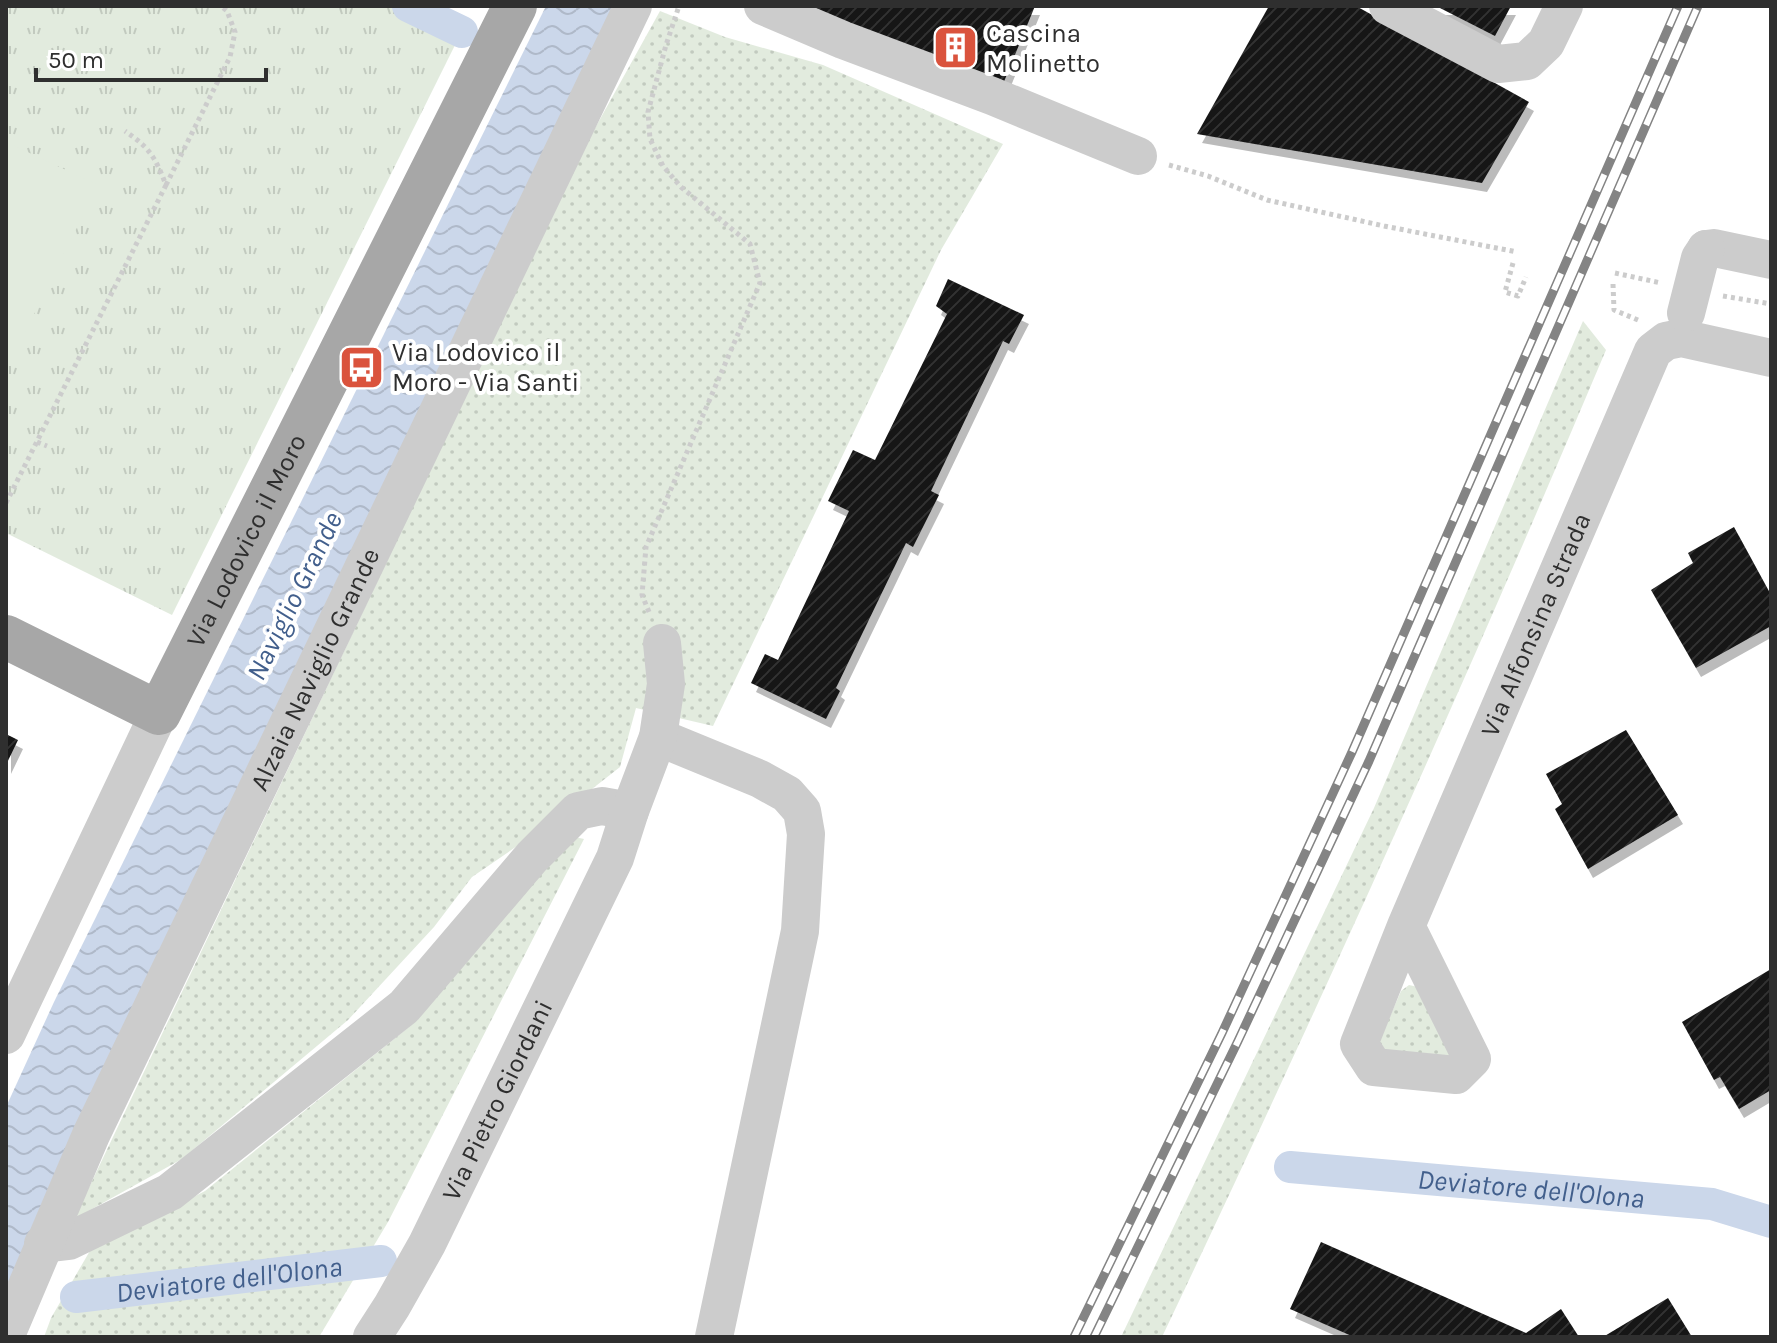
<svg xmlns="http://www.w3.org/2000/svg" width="1777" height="1343" font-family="Karla,sans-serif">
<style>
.grass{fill:url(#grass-dots)}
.park{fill:url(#park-tufts)}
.garden{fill:#e2ebde}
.water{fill:url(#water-waves)}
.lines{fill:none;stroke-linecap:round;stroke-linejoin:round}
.canal{stroke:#cbd7ea;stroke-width:32}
.building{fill:url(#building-hatch);filter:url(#shadow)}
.path{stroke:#ccc;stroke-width:5;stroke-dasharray:4 4;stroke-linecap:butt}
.minor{stroke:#ccc;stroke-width:38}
.major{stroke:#a7a7a7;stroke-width:44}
.rail-casing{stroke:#848484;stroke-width:9}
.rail{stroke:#fff;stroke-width:6;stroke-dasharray:18;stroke-linecap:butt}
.minor-bridge{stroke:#ccc;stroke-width:38}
.labels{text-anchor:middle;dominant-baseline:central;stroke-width:8;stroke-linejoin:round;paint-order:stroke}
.poi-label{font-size:26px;fill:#2f2f2f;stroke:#fff;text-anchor:start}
.street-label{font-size:26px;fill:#2f2f2f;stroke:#fff}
.water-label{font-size:28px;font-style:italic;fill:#425f8c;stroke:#fff}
</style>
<defs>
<pattern id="grass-dots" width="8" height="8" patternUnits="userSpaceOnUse" patternTransform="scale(2)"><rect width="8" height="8" fill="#e2ebde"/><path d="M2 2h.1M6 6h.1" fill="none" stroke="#c2cabf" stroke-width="1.8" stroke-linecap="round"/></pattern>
<pattern id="park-tufts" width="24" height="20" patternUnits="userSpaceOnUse" patternTransform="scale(2)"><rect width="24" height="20" fill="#e2ebde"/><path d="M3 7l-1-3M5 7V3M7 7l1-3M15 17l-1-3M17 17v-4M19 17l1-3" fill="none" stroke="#c2cabf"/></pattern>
<pattern id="water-waves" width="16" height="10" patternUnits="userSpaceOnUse" patternTransform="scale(2)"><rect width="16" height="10" fill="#cbd7ea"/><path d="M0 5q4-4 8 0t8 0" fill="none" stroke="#afb9c9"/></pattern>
<pattern id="building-hatch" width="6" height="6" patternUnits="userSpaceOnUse" patternTransform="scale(2)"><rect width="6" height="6" fill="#161616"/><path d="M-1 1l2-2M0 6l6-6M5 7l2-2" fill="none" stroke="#303030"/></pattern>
<filter id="shadow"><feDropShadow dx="5" dy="9" stdDeviation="0" flood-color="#0004"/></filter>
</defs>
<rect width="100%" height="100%" fill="#fff"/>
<path class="grass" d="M660,11L725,37L823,65L1003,144L941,250L713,726L636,708L620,767L536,833L472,877L434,927L348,1020L182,1159L74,1219L579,157Z
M1583,321L1606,350C1466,682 1317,1011 1162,1337H1121L1374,808Z
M566,835L584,839L388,1222L319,1337H44L51,1318L91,1249L205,1191L409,1027Z
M1409,985L1418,987L1449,1043V1058L1386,1056L1378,1044L1401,991Z"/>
<path class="park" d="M6,6H392L460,35L172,615L6,533Z"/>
<path class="garden" d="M6,142L98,185L6,371Z"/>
<path class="water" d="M546,6H617L6,1288V1107L54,1002Z"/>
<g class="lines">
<g class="canal">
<path d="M408,6L462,32"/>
<path id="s1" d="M1290,1167L1712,1204L1771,1222"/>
<path id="s2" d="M76,1297L381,1261"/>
</g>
</g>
<path class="building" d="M779,6H1035L1001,89Z
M1269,6H1356L1529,102L1482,183L1197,134Z
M1436,6H1511L1495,36Z
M948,279L1024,315L1009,344L1003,341L931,491L939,495L913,547L906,543L836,688L840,691L826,719L751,683L765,654L778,660L849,511L828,501L853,450L875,460L947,314L936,306Z
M1734,527L1771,595V626L1696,668L1651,590L1693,563L1688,553Z
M1626,730L1678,815L1588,869L1555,809L1562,804L1546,774Z
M6,734L18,740L6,765Z
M1771,969V1090L1739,1109L1720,1077L1714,1080L1682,1022Z
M1321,1242L1526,1333L1561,1309L1579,1337H1354L1290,1309Z
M1668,1298L1692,1337H1603Z"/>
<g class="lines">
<path class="path" d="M1169,165L1208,176L1267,200L1384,226L1517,252
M166,185L230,57L235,32L227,11L221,6
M1513,263L1505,292L1518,296L1526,277
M1615,273L1661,283
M1613,284L1614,310L1638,320
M1723,296L1771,304
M37,442L47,446
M6,503L166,185C155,157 150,148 125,131
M649,612L642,595L646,547L760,283L750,244L681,187L663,166L650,139L648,112L666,45L679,6"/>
<g class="minor">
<path d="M763,6L843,40L992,96L1138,156"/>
<path d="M1388,6L1498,64L1527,61L1546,43L1564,6"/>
<path d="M1706,249L1714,248L1771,260"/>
<path d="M658,737L760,779L787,794L802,811L806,834L800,931L714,1337"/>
<path id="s3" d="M1406,926L1472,1059L1456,1075L1374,1067L1359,1044L1406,926L1653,351L1666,341L1681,338L1771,358"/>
<path d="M6,1035L159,713"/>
<path d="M43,1244L69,1241L170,1192L404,1007L532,857L578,811L602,806L630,811"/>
<path id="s4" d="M6,1335L91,1135L633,6"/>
<path id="s5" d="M372,1337L392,1306L427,1244L615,858L630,811L658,737L666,684L662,643"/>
</g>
<path class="major" id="s6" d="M6,637L159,713L515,6"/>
<defs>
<path id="rail" d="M1074,1337L1222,1033L1352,752L1678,6
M1094,1337L1238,1041L1369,761L1698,6"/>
</defs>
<use href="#rail" class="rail-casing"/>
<use href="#rail" class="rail"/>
<path class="minor-bridge" d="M1686,313L1700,258L1706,249"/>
</g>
<defs>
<symbol id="building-square" viewBox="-11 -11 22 22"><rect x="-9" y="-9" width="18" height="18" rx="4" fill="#da533d" stroke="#fff"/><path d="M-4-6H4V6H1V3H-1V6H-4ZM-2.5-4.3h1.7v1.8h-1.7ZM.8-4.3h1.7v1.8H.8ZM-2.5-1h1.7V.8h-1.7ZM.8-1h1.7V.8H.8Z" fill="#fff"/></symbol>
<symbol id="bus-square" viewBox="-11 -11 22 22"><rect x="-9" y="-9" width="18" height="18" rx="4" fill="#da533d" stroke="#fff"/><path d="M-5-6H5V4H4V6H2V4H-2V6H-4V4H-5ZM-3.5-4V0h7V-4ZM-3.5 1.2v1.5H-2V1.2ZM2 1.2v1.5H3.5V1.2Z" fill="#fff"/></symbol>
</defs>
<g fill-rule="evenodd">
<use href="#building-square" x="930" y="22" width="51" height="51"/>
<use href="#bus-square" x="336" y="342" width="51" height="51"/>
</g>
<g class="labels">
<g class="poi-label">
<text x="986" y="33">Cascina<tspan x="986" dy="30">Molinetto</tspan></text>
<text x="392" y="352">Via Lodovico il<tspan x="392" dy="30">Moro - Via Santi</tspan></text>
</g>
<g class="street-label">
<text stroke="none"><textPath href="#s6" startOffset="364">Via Lodovico il Moro</textPath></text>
<text stroke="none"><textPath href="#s3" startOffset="736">Via Alfonsina Strada</textPath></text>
<text stroke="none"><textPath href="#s4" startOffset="734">Alzaia Naviglio Grande</textPath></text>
<text stroke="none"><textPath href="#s5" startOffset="268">Via Pietro Giordani</textPath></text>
</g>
<g class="water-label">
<text transform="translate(294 596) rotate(-64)">Naviglio Grande</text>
<text stroke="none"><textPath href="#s1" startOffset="242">Deviatore dell'Olona</textPath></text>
<text stroke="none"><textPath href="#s2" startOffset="154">Deviatore dell'Olona</textPath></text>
</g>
</g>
<rect width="1777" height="1343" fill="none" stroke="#2f2f2f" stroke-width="16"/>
<path d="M36 68v12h230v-12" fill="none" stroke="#2f2f2f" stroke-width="4"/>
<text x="48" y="68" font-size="24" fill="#2f2f2f" stroke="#ffffff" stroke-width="6" paint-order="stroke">50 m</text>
</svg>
